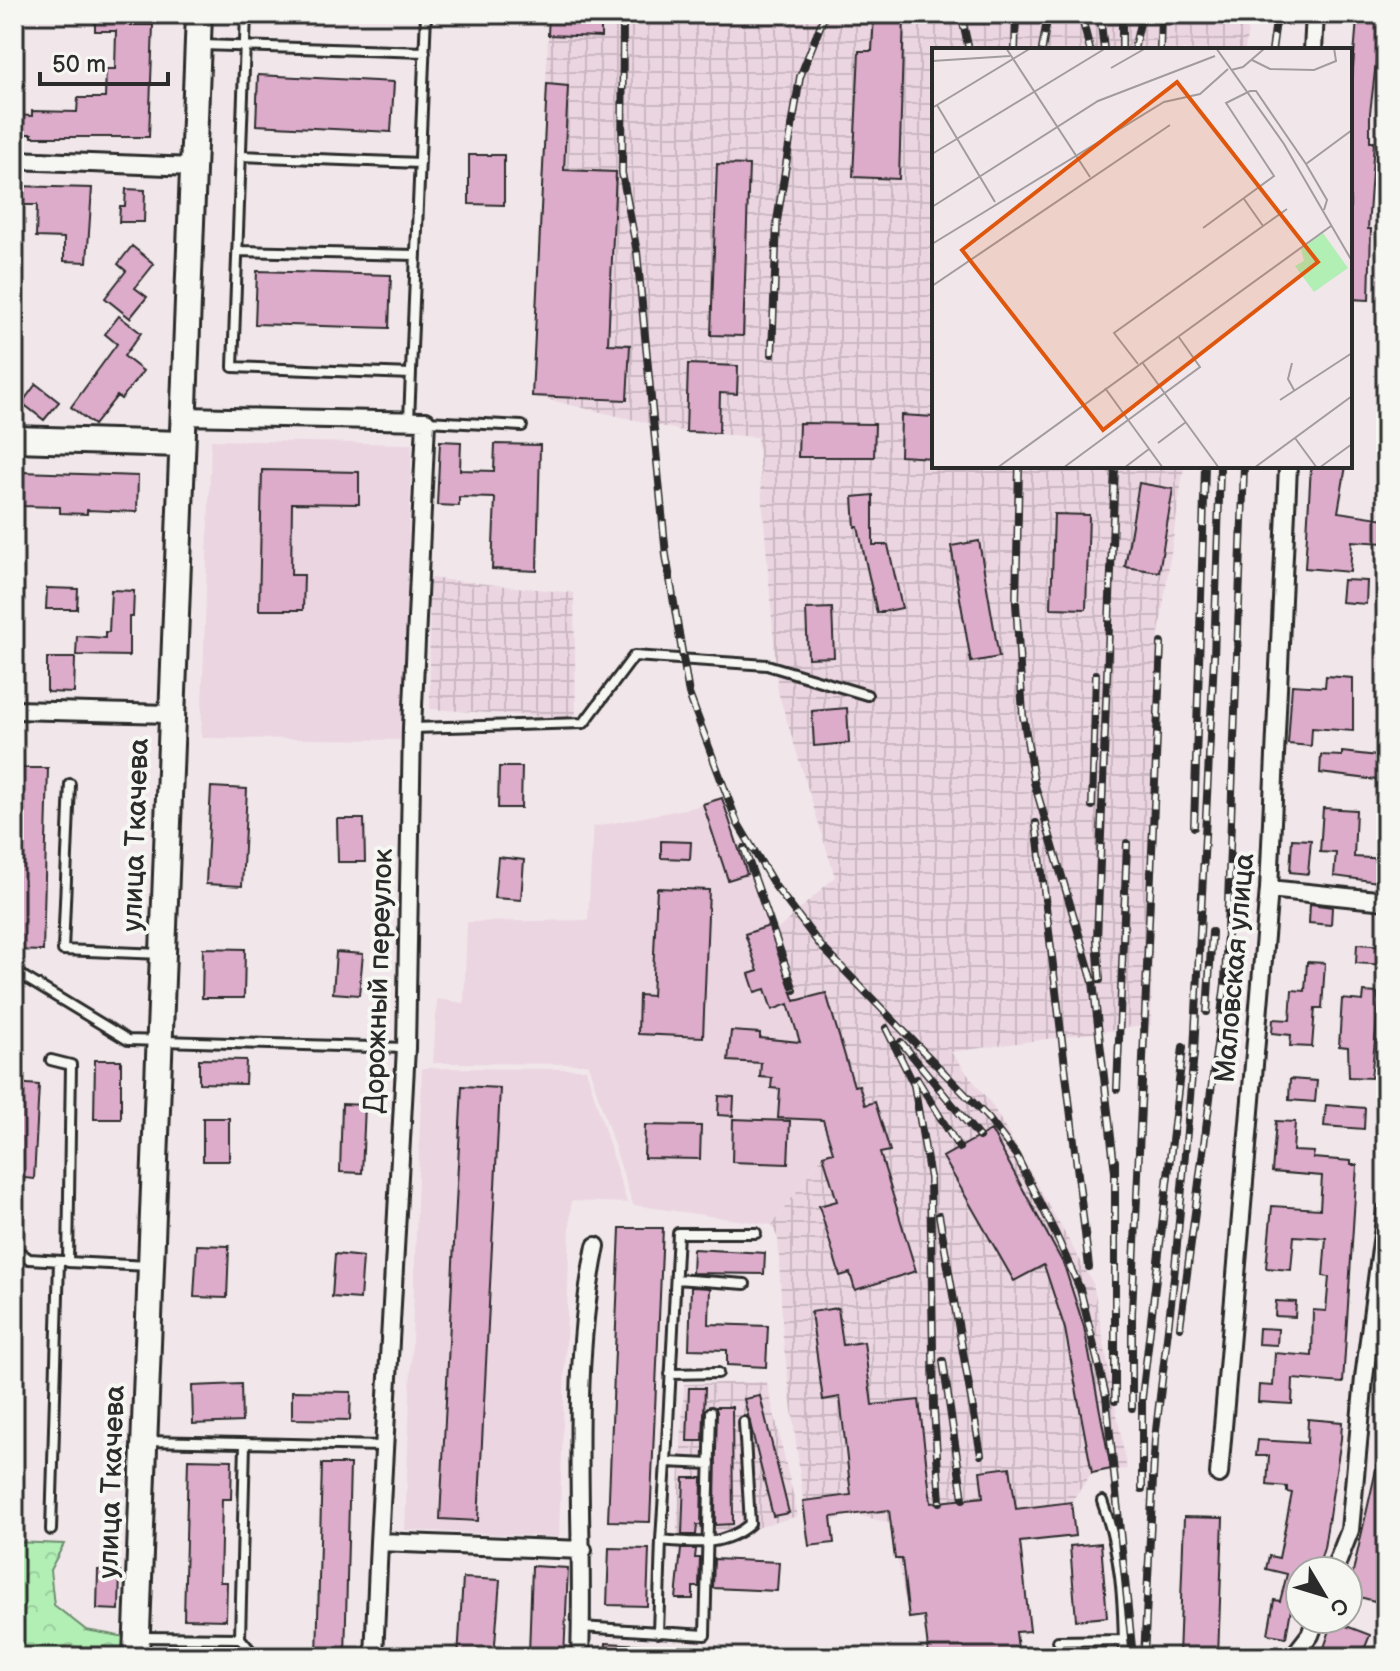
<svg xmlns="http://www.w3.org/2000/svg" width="1400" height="1671" font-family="'Balsamiq Sans',sans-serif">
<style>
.built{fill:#ebd5e1}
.industrial{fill:url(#industrial-grid)}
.park{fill:url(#park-crowns);stroke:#6e8d70;stroke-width:2}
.building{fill:#ddaccb;stroke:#2b2b2b;stroke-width:2}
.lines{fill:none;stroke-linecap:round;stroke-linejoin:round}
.lane-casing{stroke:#2b2b2b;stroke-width:14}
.street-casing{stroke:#2b2b2b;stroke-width:22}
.secondary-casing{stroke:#2b2b2b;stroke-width:30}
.lane{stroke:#f6f6f2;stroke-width:8}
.street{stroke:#f6f6f2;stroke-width:16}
.secondary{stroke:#f6f6f2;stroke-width:24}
.rail-casing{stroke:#2b2b2b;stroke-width:8}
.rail{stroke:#f6f6f2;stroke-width:5;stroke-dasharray:15;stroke-linecap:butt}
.labels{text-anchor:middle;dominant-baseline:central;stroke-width:8;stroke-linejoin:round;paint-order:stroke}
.street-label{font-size:28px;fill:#2b2b2b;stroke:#f6f6f2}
.inset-road{fill:none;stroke:#a29c9e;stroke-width:2}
.view{fill:#df570e;fill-opacity:0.15;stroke:#df570e;stroke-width:4}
.inset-edge{fill:none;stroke:#2b2b2b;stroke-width:4}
</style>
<defs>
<pattern id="industrial-grid" width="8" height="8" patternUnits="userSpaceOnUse" patternTransform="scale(2)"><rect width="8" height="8" fill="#ebd5e1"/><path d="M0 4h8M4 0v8" fill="none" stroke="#cab7c1"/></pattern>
<pattern id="park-crowns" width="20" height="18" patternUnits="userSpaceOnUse" patternTransform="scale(2)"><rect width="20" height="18" fill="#b2efb5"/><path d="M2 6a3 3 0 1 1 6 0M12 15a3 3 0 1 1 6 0" fill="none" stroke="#99cd9c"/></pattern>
</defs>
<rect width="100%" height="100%" fill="#f1e7ea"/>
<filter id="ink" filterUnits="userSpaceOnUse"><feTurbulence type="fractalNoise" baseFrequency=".0125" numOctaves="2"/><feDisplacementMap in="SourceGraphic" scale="16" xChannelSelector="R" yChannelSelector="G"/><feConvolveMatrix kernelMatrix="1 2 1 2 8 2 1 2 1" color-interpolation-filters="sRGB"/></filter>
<g filter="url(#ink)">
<path class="built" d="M211,440L412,444L402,740L201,738Z
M722,798L769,926L833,1152L823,1155L772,1225L633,1205L588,1064L433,1063L437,999L464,1003L467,922L588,920L593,827L694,807Z
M422,1068L586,1069L627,1203L571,1201L559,1537L405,1530Z"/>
<path class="industrial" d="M549,14H1250L1245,50H934V466H1184L1158,640L1151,1025L951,1052L992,1105L1093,1283L1127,1469L1092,1473L1071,1502L1075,1536L1020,1542L1030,1631L1017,1633L1019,1657H930L927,1617L909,1618L890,1523L853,1514L832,1521L834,1543L809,1546L783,1339L778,1239L772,1225L823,1155L832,1151L772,935L835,877L778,692L757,437L686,432L532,396Z
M429,578L574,593L576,719L430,709Z
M767,1382L798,1516L676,1551L684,1384Z"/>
<path class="park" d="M14,1542L64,1544L50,1570L54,1605L86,1630L126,1637L125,1657H14Z"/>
<path class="building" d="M95,14L128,15V25H153L149,137H32V134H14V115L32,116V111L77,112L78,98H105L106,69H115L116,31H95Z
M549,14H601V37L548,35Z
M874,14H904L899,179L853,177L859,51H872Z
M1357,19L1385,21V35L1380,34L1378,47L1370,113V142H1374L1368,229H1371L1369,300L1350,299V104Z
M258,75L394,82L391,132L256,125Z
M547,84L568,86L564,170L616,172L608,344L630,345L627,400L532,396Z
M469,155H504V205L469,204Z
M717,164L749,165L743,336L711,335Z
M14,186L92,188L87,262L64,261V238L36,237L37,205H14Z
M126,189L145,190L144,222H119L120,206H125Z
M132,246L154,264L135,288L147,297L130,318L105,298L126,271L118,264Z
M257,271L391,275L389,328L255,324Z
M119,316L141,333L124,356L143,371L121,399L117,396L94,425L71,407L117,344L105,334Z
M688,364L738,366L737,394L720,393L719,433L686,432Z
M36,384L59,402L44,420L22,403Z
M901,415L934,417L933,458L900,456Z
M799,423L875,424L874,457H798Z
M440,441L461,442L460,470L494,471L495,444L540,445L537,571L492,569L495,498L459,497V506L437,505Z
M1311,466H1346L1338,512L1386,519L1385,543L1352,541L1350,572L1305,568Z
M262,470L359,472V504L292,503L291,575H304L303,610H259Z
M22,472L138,476L137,512L87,510V514L60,513V507L21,506Z
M1139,483L1173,489L1159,572L1125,567Z
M873,495V545H888L902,608L877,613L858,527H855L853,497Z
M1054,514L1089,515L1086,609L1051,608Z
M979,541L999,657L971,662L951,546Z
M1343,580L1367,581L1366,604L1341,602Z
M47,588L78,589L77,609H46Z
M111,590L134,591L133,617H129V656L76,655L77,636L105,638V632H109Z
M832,608L834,657L808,658L806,609Z
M47,658H75L74,693L47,692Z
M1326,676L1353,678V731L1312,728L1311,746L1288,744L1292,685L1325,687Z
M847,708L849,743L814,746L812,711Z
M1342,752L1386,757V781L1320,773L1321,755L1342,756Z
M499,767H522L521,808H498Z
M17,768H48L43,951L14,950Z
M211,787L247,789L242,886L206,884Z
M722,798L747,874L728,880L703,804Z
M1323,808L1356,810L1354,857L1386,859V883L1334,876L1336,853L1320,852Z
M337,819H364L365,862H338Z
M1292,839L1311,840L1308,874L1290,872Z
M661,841L691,842L690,859L661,858Z
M498,857L524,860L521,900L494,898Z
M657,888L709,890L703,1037L638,1034L639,995L652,996Z
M1310,904L1332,907L1331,925L1309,923Z
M769,926L795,1001L826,993L854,1086L859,1085L865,1105L875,1102L890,1151L880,1153L916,1271L855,1290L850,1273L840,1276L819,1206L837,1201L823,1155L833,1152L823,1120L778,1118L780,1089L771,1088L772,1078L760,1077L761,1063L728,1061L731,1031L760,1033V1038L800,1042L788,1004L772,1010L765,989L755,992L749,974L758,971L745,934Z
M1357,944L1386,946L1385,965L1356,963Z
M203,948L245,949L244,998H202Z
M336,952L363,954L359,995L333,993Z
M1307,962L1325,963L1322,1008H1315L1312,1047L1290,1046L1291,1035L1272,1033L1273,1019L1290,1020L1292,990L1305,991Z
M1364,992L1377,993L1379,1002L1371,1078L1349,1077L1348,1047L1339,1046L1342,999L1363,1001Z
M199,1059L246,1060L245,1084L199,1083Z
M95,1060H121V1119H94Z
M1290,1079L1317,1081L1315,1102L1289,1100Z
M14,1083L39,1085L34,1179L14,1177Z
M462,1086L500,1088L478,1521L440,1519Z
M719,1096L734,1097L733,1116L718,1115Z
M342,1104L365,1105L362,1173L340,1172Z
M1326,1105L1365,1108L1364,1129L1324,1126Z
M203,1118H229V1161H203Z
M733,1119L790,1121L788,1164L732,1162Z
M1276,1121L1295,1122L1293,1151L1314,1152L1313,1158L1351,1161V1165H1357L1343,1383L1293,1379L1292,1404L1258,1402L1259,1385L1273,1386L1275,1353L1312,1356L1313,1310L1326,1311L1329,1277L1323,1276L1326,1238L1294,1236L1291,1270L1266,1268L1272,1206L1320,1209L1322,1176L1272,1172Z
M645,1125L701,1126L700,1159L644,1158Z
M991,1130L1064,1265L1084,1327L1111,1469L1092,1473L1065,1329L1044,1265L1014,1281L943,1157Z
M620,1228H663L650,1522L608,1521Z
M197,1245L229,1246L227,1298L194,1297Z
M693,1249L765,1253L764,1274L692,1273Z
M335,1254L363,1257L360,1299L332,1297Z
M691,1287L710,1288L709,1324L768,1326L766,1367L727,1365V1350L689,1349Z
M1276,1301L1296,1302L1295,1317L1275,1316Z
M838,1308L843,1345L864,1342L872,1405L919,1400L931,1503L983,1497L980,1471L1010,1467L1016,1509L1071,1502L1075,1536L1020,1542L1030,1631L1016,1632L1019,1657H929L924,1616L909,1618L902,1559H895L889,1510L831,1517L834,1543L809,1546L803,1501L851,1495L840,1397L823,1400L811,1312Z
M1259,1328L1278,1329L1277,1345L1258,1344Z
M241,1384L242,1422L193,1424L192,1386Z
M689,1388H705L703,1441H687Z
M292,1391L351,1392L350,1420L292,1419Z
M760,1396L789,1513L773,1516L744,1399Z
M716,1407H732L733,1524L715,1525Z
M1308,1419L1342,1422L1341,1439L1324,1548L1317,1571H1300L1297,1576L1286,1637L1268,1634L1274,1600L1280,1601L1287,1574L1266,1569L1269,1556L1279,1558L1292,1493L1287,1492V1487L1267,1485L1269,1456H1256L1258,1440L1307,1443Z
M188,1459L232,1460L231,1499H222L220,1582H227L226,1620L184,1619Z
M1378,1461H1386V1604L1348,1594Z
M322,1464H350L345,1657H317Z
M684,1478H702L701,1525H697L696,1535H682Z
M1184,1517L1223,1518L1218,1657H1179Z
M1101,1543L1107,1617L1076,1620L1070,1546Z
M609,1548L649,1549L647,1606L607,1605Z
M681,1549H696L695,1558H700L699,1587H693V1599H676Z
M714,1559L779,1562L777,1591L713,1588Z
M532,1566L568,1568L564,1657L529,1654Z
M98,1570H120L119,1610L97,1609Z
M463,1578L500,1580L494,1657H458Z
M1333,1621L1370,1635L1361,1657H1321Z
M606,1643L661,1646V1657H605Z"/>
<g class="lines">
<defs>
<path id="lane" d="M246,14L233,367L411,374
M202,45L425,52
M241,156L420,163
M237,251L416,255
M409,420L426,14
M426,421L522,426
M412,728L584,723L634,656L767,665L867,695
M70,784L63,950L162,954
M14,971L128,1040L406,1048
M51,1060L71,1065L68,1262L149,1266
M14,1248L29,1259L63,1261
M676,1279L745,1284
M670,1374L718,1373
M145,1441L383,1446
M666,1462L661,1540C694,1543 724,1547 750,1524L744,1422
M710,1464L666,1462L678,1233H756
M1102,1501C1121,1552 1124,1603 1124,1657
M51,1530L59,1261
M581,1627L705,1635L711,1412
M658,1633L661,1540
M141,1637L240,1638L256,1657
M240,1638L245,1444
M1058,1641L1124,1640"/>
<path id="street" d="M1313,50L1315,14
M14,160L193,167
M183,416L426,421L412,728L406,1048L379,1542L583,1550
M14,710L170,714
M1269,889L1386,901
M1219,1474L1269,889L1288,466
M1334,1571L1350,1530L1364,1378L1386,1211
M374,1657L379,1542
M580,1657C585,1520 568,1381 596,1246
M1293,1657L1310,1635L1316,1619"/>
<path id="secondary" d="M14,439L182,444
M136,1657L199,14"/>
</defs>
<use href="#lane" class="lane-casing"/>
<use href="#street" class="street-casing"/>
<use href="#secondary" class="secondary-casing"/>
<use href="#lane" class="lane"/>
<use href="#street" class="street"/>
<use href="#secondary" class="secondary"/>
<defs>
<path id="rail" d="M623,14L622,173L637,252L666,555L689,694L737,822L775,886L821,946L988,1118L1016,1155L1056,1235L1080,1289L1106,1396L1133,1657
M961,14L969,50
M1081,14L1090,50
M1100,14L1104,50
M1015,50L1016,14
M1042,50L1048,14
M1122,50V14
M1134,50L1142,14
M1160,50L1161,14
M1272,50L1277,14
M772,354L777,221L800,77L825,14
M1019,466L1016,603L1023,715L1034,782L1093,982L1115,1172
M1092,806L1096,674
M1036,823L1089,1267
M1194,827L1205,466
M744,848L794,990
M1100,980L1097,940L1115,466
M1207,1012L1212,932
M886,1028L914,1085L930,1178L934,1409L940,1502
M901,1042L979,1137
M917,1079L959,1148
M1117,1089L1127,843
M939,1215L981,1455
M1180,1327L1225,984L1244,466
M943,1361L963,1499
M1115,1401V1161
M1132,1408V1313L1161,643
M1142,1489V1398L1183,1047
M1144,1657L1155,1439L1174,1278L1194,1052L1214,658L1220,466"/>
</defs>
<use href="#rail" class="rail-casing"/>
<use href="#rail" class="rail"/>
</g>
</g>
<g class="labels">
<g class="street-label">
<text transform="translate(136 835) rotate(-88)">улица Ткачева</text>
<text transform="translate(1235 968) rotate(-85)">Маловская улица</text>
<text transform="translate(379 981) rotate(-88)">Дорожный переулок</text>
<text transform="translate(112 1482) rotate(-88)">улица Ткачева</text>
</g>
</g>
<g transform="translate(932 48)">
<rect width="420" height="420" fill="#f1e7ea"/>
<path d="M391,185L416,220L382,244L363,218L372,213L369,201Z" fill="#b2efb5"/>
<path class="inset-road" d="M74,0L158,129M284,0L352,96L420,213M320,12L338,21L382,22L404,13L402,0M0,13L78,8M179,20L214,0M299,22L311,19L333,0M5,57L63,154M0,60L99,0M0,106L174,0M374,116L420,82M0,159L166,53L283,8M331,178L355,161M271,180L342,128L294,55L318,43H324L374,116L395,152L392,162M0,196L232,54L268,46L296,21M0,238L238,77M210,314L287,420M360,315L356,331L362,342M206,316L182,285L331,178L312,151M173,340L231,420M348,352L420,305M363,390L385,420M226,395L254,374M65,420L399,178M131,420L268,319L246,288M192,420L217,401M322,420L420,348M387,420L420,396"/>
<path class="view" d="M245,34L386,214L171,382L30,202Z"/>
<rect width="420" height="420" class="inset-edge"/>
</g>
<rect width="1400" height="1671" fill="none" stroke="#f6f6f2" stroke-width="48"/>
<rect x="24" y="24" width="1352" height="1623" fill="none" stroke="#2b2b2b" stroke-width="3" filter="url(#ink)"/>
<g transform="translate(1324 1595) rotate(128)"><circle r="38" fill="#f6f6f2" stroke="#a5a5a2" stroke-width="2"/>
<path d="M0-6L14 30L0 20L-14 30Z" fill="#2b2b2b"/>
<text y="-12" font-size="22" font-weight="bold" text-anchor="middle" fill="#2b2b2b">С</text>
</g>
<path d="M40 72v12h128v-12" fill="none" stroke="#2b2b2b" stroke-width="4"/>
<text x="52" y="72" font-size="24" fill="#2b2b2b" stroke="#f6f6f2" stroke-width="6" paint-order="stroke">50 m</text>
</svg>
